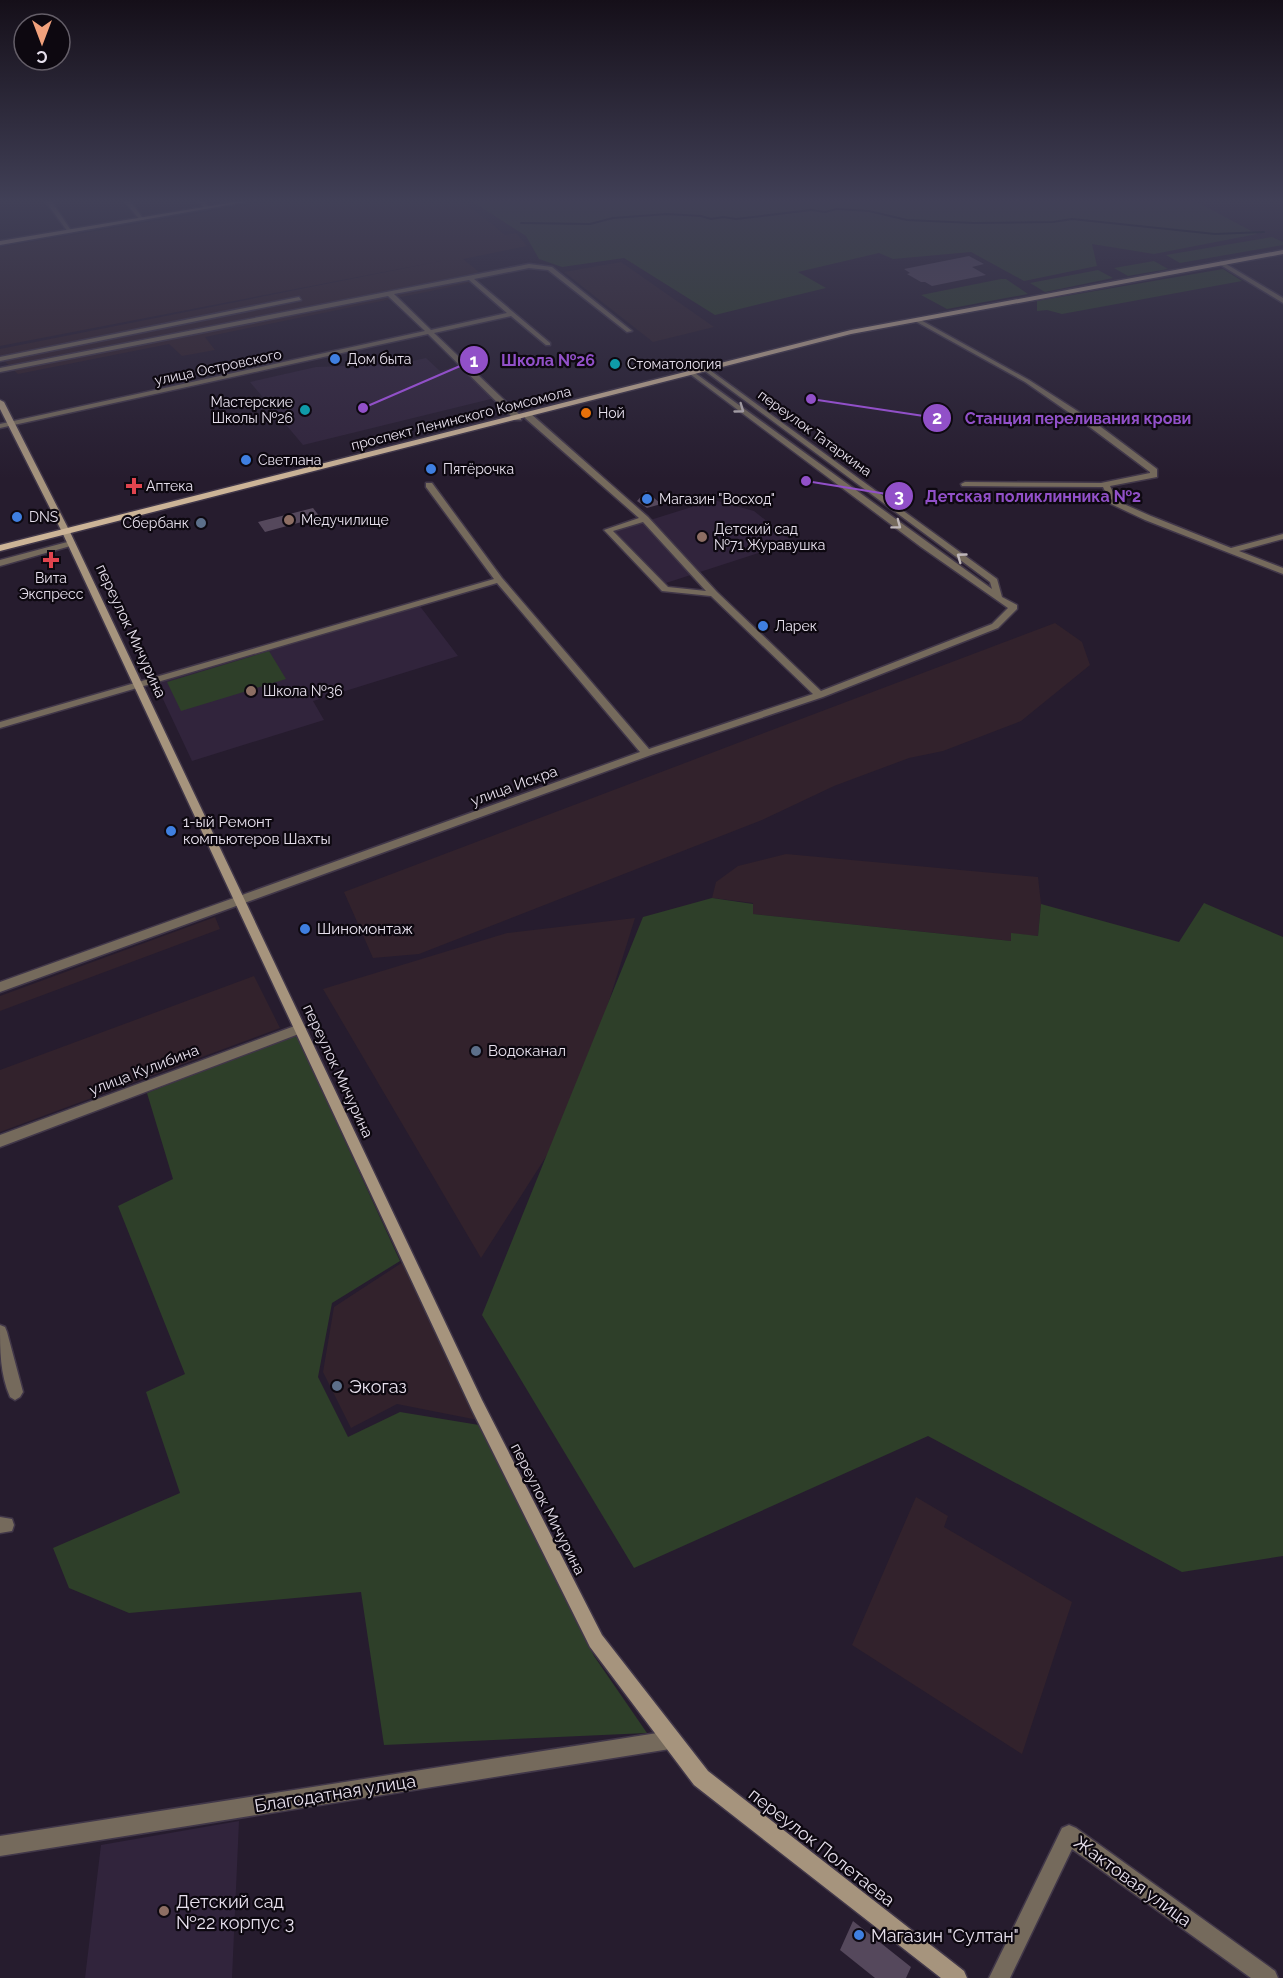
<svg xmlns="http://www.w3.org/2000/svg" width="1283" height="1978" font-family="Raleway,sans-serif">
<style>
.commercial{fill:#31232e}
.industrial{fill:#32222c}
.built{fill:#31243c}
.green{fill:#2e3f29}
.lines{fill:none;stroke-linecap:round;stroke-linejoin:round}
.stream{stroke:#000c14;stroke-width:2}
.building{fill:#55485c}
.street-casing{stroke:#413749;stroke-width:3}
.secondary-casing{stroke:#413749;stroke-width:3}
.primary-casing{stroke:#413749;stroke-width:3}
.street{fill:#756a5c;fill-rule:evenodd}
.secondary{fill:#a6947d;fill-rule:evenodd}
.primary{fill:#ccb497;fill-rule:evenodd}
.oneway{stroke:#bfb7ba}
.shop-dot{fill:#3f7fe0;stroke:#0d0810;stroke-width:2}
.culture-dot{fill:#0f9aa8;stroke:#0d0810;stroke-width:2}
.food-dot{fill:#e8710a;stroke:#0d0810;stroke-width:2}
.health-dot{fill:#e0444e;stroke:#0d0810;stroke-width:2}
.education-dot{fill:#8d6e63;stroke:#0d0810;stroke-width:2}
.service-dot{fill:#5c6f8a;stroke:#0d0810;stroke-width:2}
.labels{text-anchor:middle;dominant-baseline:central;stroke-width:4.5;stroke-linejoin:round;paint-order:stroke}
.far-poi-label{font-size:14px;fill:#e7e0ed;stroke:#0d0810;text-anchor:start}
.far-street-label{font-size:14px;fill:#e7e0ed;stroke:#0d0810}
.street-label{font-size:15px;fill:#e7e0ed;stroke:#0d0810}
.poi-label{font-size:15px;fill:#e7e0ed;stroke:#0d0810;text-anchor:start}
.near-poi-label{font-size:18px;fill:#e7e0ed;stroke:#0d0810;text-anchor:start}
.near-street-label{font-size:18px;fill:#e7e0ed;stroke:#0d0810}
.leader{fill:none;stroke:#9150c8;stroke-width:2}
.callout-dot{fill:#9150c8;stroke:#0d0810;stroke-width:2}
.mark-label{font-size:18px;text-anchor:middle;font-weight:bold;fill:#fff}
.callout-label{font-size:16px;text-anchor:middle;font-weight:bold;fill:#9150c8;stroke:#0d0810;stroke-width:4.5;stroke-linejoin:round;paint-order:stroke}
</style>
<rect width="100%" height="100%" fill="#261c2e"/>
<path class="commercial" d="M621,262L714,327L653,342L564,272Z"/>
<path class="industrial" d="M266,202H464L505,235L516,233L527,246L463,259L479,272L469,277L475,282L205,337L215,350L182,356L169,344L18,374L0,357V349L446,260L0,346V247Z
M1055,623L1082,642L1090,665L1021,721L943,751L909,758L834,786L762,820L419,954L373,958L344,892Z
M786,854L1038,877L1041,904L1038,936L1011,934V941L753,914V903L712,898L716,882L738,866Z
M215,917L220,929L0,1011V996Z
M635,918L574,1113L481,1258L323,989L507,933Z
M254,976L280,1028L0,1132V1070Z
M403,1262L478,1420L397,1404L351,1428L323,1372L334,1307Z
M916,1497L948,1516L944,1527L1072,1602L1022,1754L852,1645Z"/>
<path class="built" d="M426,358L440,371L462,365L495,398L303,445L250,382L316,367L399,364Z
M714,500L754,511L793,542L666,583L612,532Z
M419,605L458,656L313,701L324,720L192,761L155,682Z
M239,1821L232,1978H85L101,1845Z"/>
<path class="green" d="M473,202H1197L1257,234L1154,254L1092,244L1097,266L1024,281L971,252L893,259L879,253L798,272L826,288L715,315L624,258L562,267L539,259L526,236Z
M1272,237L1283,242V245L1180,263L1166,255Z
M1154,261L1168,269L1128,276L1114,268Z
M1223,269L1242,281L1062,314L1047,310L1037,311V301Z
M1098,270L1113,278L1045,292L1030,283Z
M1001,279H1006L1028,294L947,309L921,295Z
M269,651L286,679L181,711L167,682Z
M712,898L753,904V914L1011,941V933L1038,936L1041,904L1179,942L1204,903L1283,937V1556L1182,1572L928,1436L634,1568L482,1315L643,917Z
M296,1034L400,1261L332,1303L318,1377L348,1437L400,1412L479,1425L594,1656L647,1733L384,1745L361,1592L129,1613L69,1588L53,1548L180,1493L146,1392L185,1374L118,1206L173,1179L147,1093Z"/>
<g class="lines">
<path class="stream" d="M521,223L590,224L613,218L667,214L701,216L711,219L723,217L736,219L811,210L825,212L837,209L869,211L907,220L974,223L1053,222L1072,219L1215,234L1264,232"/>
</g>
<path class="building" d="M969,256L984,264L972,267L986,275L932,286L925,282H921L907,274L910,273L904,269Z
M646,491L661,504L647,508L637,501Z
M313,508L320,517L265,532L258,522Z
M853,1921L911,1967L906,1978H875L840,1950Z"/>
<g class="lines">
<defs>
<path id="street" d="M46,202H52L72,232H68Z
M125,202H131L144,220H140Z
M199,202H205L210,208L205,209Z
M1221,261L1283,298V303L1219,264Z
M529,264L552,267L632,331L627,332L548,270L529,268L474,279L550,343V345H546L511,316L434,333L521,416V420H515L428,334L0,428V424L425,331L388,296L0,372V368ZM469,280L507,313L431,330L394,294Z
M299,297L301,300L0,361V357Z
M917,318L1029,380L1093,421L1157,469V477L1110,486L1117,501L1151,516L1231,548L1283,534V539L1239,551L1283,568V574L1145,520L1111,504L1103,487L962,486L961,484L965,482L1101,483L1150,473V472L1087,425L1025,382L915,321L914,320Z
M707,368L997,579L1002,597L1017,605V609L998,628L823,697L651,755L0,992V982L640,752L497,583L0,728V722L494,579L426,487V483H432L502,578L649,749L813,694L711,596L662,591L604,530L639,518L525,418V414H531L648,517L717,592L821,691L992,624L1008,608L921,547L690,374L695,373L992,589L990,582L705,371L704,370ZM643,522L706,591L668,587L613,531Z
M71,541L75,543L74,545L0,566V560Z
M300,1024L304,1026L306,1029L304,1032L0,1147V1135Z
M0,1325L5,1327L7,1332L23,1392L20,1397L15,1400L10,1397C0,1374 0,1350 0,1325Z
M0,1517L12,1519L14,1525L12,1531L0,1533Z
M670,1731L676,1734L679,1740L676,1746L670,1749L0,1856V1836Z
M1069,1825L1076,1828L1275,1971L1278,1978H1251L1072,1849L1010,1978H989L1062,1828Z"/>
<path id="secondary" d="M234,202H245L0,245V241Z
M0,400L4,402L70,532L482,1400L602,1635L708,1771L964,1971L967,1978H941L694,1785L590,1647L472,1410L62,532L0,409Z"/>
<path id="primary" d="M1283,250V254L851,334L0,551V545L851,330Z"/>
</defs>
<use href="#street" class="street-casing"/>
<use href="#secondary" class="secondary-casing"/>
<use href="#primary" class="primary-casing"/>
<use href="#street" class="street"/>
<use href="#secondary" class="secondary"/>
<use href="#primary" class="primary"/>
</g>
<defs><path id="oneway-chevron" d="M-2-3.5L2.5 0L-2 3.5" fill="none" stroke-width="1.6" stroke-linecap="round" stroke-linejoin="round" transform="scale(1.5)"/></defs>
<g class="oneway">
<use href="#oneway-chevron" transform="translate(740 409) rotate(36)"/>
<use href="#oneway-chevron" transform="translate(897 525) rotate(37)"/>
<use href="#oneway-chevron" transform="translate(961 557) rotate(-144)"/>
</g>
<linearGradient id="sky" x2="0" y2="1"><stop stop-color="#150f19"/><stop offset="0.42" stop-color="#414057"/><stop offset="1" stop-color="#414057" stop-opacity="0"/></linearGradient>
<rect width="1283" height="479" fill="url(#sky)"/>
<g class="shop-dot">
<circle cx="335" cy="359" r="6"/>
<circle cx="246" cy="460" r="6"/>
<circle cx="431" cy="469" r="6"/>
<circle cx="647" cy="499" r="6"/>
<circle cx="17" cy="517" r="6"/>
<circle cx="763" cy="626" r="6"/>
<circle cx="171" cy="831" r="6"/>
<circle cx="305" cy="929" r="6"/>
<circle cx="859" cy="1935" r="6"/>
</g>
<g class="culture-dot">
<circle cx="615" cy="364" r="6"/>
<circle cx="305" cy="410" r="6"/>
</g>
<circle class="food-dot" cx="586" cy="413" r="6"/>
<g class="health-dot">
<path d="M131 477h6v6h6v6h-6v6h-6v-6h-6v-6h6z"/>
<path d="M48 551h6v6h6v6h-6v6h-6v-6h-6v-6h6z"/>
</g>
<g class="education-dot">
<circle cx="289" cy="520" r="6"/>
<circle cx="702" cy="537" r="6"/>
<circle cx="251" cy="691" r="6"/>
<circle cx="164" cy="1911" r="6"/>
</g>
<g class="service-dot">
<circle cx="201" cy="523" r="6"/>
<circle cx="476" cy="1051" r="6"/>
<circle cx="337" cy="1386" r="6"/>
</g>
<g class="labels">
<g class="far-poi-label">
<text x="347" y="359">Дом быта</text>
<text x="627" y="364">Стоматология</text>
<text x="293" y="402" text-anchor="end">Мастерские<tspan x="293" dy="16">Школы №26</tspan></text>
<text x="598" y="413">Ной</text>
<text x="258" y="460">Светлана</text>
<text x="443" y="469">Пятёрочка</text>
<text x="146" y="486">Аптека</text>
<text x="659" y="499">Магазин "Восход"</text>
<text x="29" y="517">DNS</text>
<text x="301" y="520">Медучилище</text>
<text x="189" y="523" text-anchor="end">Сбербанк</text>
<text x="714" y="529">Детский сад<tspan x="714" dy="16">№71 Журавушка</tspan></text>
<text x="51" y="578" text-anchor="middle">Вита<tspan x="51" dy="16">Экспресс</tspan></text>
<text x="775" y="626">Ларек</text>
<text x="263" y="691">Школа №36</text>
</g>
<g class="far-street-label">
<text transform="translate(218 367) rotate(-12)">улица Островского</text>
<text transform="translate(461 418) rotate(-14)">проспект Ленинского Комсомола</text>
<text transform="translate(815 433) rotate(36)">переулок Татаркина</text>
</g>
<g class="street-label">
<text transform="translate(131 631) rotate(65)">переулок Мичурина</text>
<text transform="translate(514 786) rotate(-20)">улица Искра</text>
<text transform="translate(144 1070) rotate(-21)">улица Кулибина</text>
<text transform="translate(338 1071) rotate(65)">переулок Мичурина</text>
<text transform="translate(548 1509) rotate(63)">переулок Мичурина</text>
</g>
<g class="poi-label">
<text x="183" y="822">1-ый Ремонт<tspan x="183" dy="17">компьютеров Шахты</tspan></text>
<text x="317" y="929">Шиномонтаж</text>
<text x="488" y="1051">Водоканал</text>
</g>
<g class="near-poi-label">
<text x="349" y="1386">Экогаз</text>
<text x="176" y="1901">Детский сад<tspan x="176" dy="21">№22 корпус 3</tspan></text>
<text x="871" y="1935">Магазин "Султан"</text>
</g>
<g class="near-street-label">
<text transform="translate(335 1793) rotate(-9)">Благодатная улица</text>
<text transform="translate(822 1847) rotate(38)">переулок Полетаева</text>
<text transform="translate(1133 1881) rotate(36)">Жактовая улица</text>
</g>
</g>
<path class="leader" d="M363 408L474 360M811 399L937 418M806 481L899 496"/>
<g class="callout-dot">
<circle cx="363" cy="408" r="6"/>
<circle cx="811" cy="399" r="6"/>
<circle cx="806" cy="481" r="6"/>
<circle cx="474" cy="360" r="15"/>
<circle cx="937" cy="418" r="15"/>
<circle cx="899" cy="496" r="15"/>
</g>
<g class="mark-label">
<text x="474" y="367">1</text>
<text x="937" y="424">2</text>
<text x="899" y="502">3</text>
</g>
<g class="callout-label">
<text x="548" y="366">Школа №26</text>
<text x="1078" y="424">Станция переливания крови</text>
<text x="1033" y="502">Детская поликлинника №2</text>
</g>
<g transform="translate(42 42) rotate(180)"><circle r="28" fill="#0d0810" stroke="#645e68" stroke-width="1.5"/>
<path d="M0-4.5L10 22L0 15L-10 22Z" fill="#f1a17c"/>
<text y="-9" font-size="16" font-weight="bold" text-anchor="middle" fill="#e7e0ed">С</text>
</g>
</svg>
